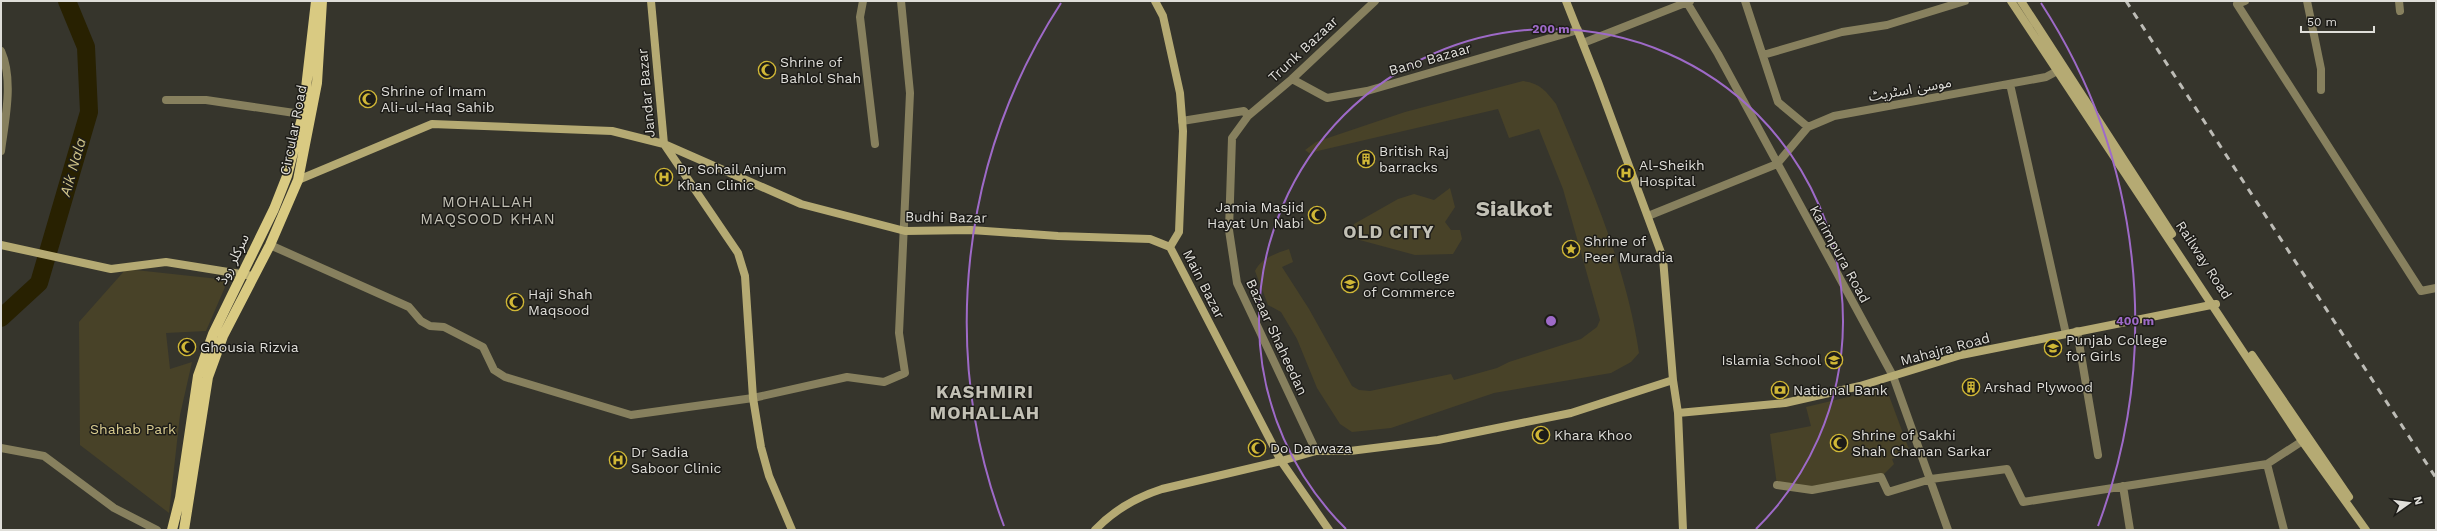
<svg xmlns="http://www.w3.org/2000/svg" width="2437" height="531" font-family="'Work Sans','Noto Sans Arabic',sans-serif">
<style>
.green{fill:#484228}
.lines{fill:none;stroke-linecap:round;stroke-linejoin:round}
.river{stroke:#282101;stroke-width:18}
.street{stroke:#87805e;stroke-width:8}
.secondary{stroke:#b5aa73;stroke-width:8}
.primary{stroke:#d9ca82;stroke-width:10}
.rail{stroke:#bdbcb6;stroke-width:3;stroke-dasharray:7 7;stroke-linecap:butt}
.ring{fill:none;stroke:#9e6ac8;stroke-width:2}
.labels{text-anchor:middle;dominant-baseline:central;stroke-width:3;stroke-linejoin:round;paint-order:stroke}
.street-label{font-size:14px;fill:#dfded9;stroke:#1d1c18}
.poi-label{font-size:14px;fill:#dfded9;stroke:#1d1c18;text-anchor:start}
.park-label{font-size:14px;fill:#d8cb8f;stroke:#1d1c18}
.water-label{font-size:15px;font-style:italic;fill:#d0c488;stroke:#1d1c18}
.neighbourhood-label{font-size:15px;letter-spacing:1px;fill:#c2c0b5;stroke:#1d1c18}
.district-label{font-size:18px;font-weight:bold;letter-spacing:1px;fill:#c2c0b5;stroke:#1d1c18}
.town-label{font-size:22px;font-weight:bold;fill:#c2c0b5;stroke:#1d1c18}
.centre{fill:#9e6ac8;stroke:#1d1c18;stroke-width:2}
.ring-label{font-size:12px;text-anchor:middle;font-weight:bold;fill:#9e6ac8;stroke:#1d1c18;stroke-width:3;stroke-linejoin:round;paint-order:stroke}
</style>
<rect width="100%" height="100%" fill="#36352c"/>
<path class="green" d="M1523,81C1540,83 1546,91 1556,104C1590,185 1626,265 1639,353L1631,362L1611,373L1494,393L1391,428L1352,432L1340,424L1317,388L1297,339L1281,312L1268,305L1255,271C1261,258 1277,253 1289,249L1293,262L1282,267L1309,309L1352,386L1359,390L1370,391L1451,374L1454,380L1497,368L1509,362L1581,339L1597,327L1600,320L1563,189L1539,129L1509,138L1498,109L1309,153L1305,150L1316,142L1405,112Z
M1450,188L1455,207L1445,222L1451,230H1460L1462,239L1453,254L1415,255L1356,239L1353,227L1354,224L1398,199L1414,194L1434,200Z
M126,269L228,280L206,331L166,333L170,369L192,362L180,415L169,513L80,445L79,322Z
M1882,389L1888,393L1910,452L1892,459L1894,464L1881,477L1812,490L1777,485L1770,434L1811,426L1806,407Z"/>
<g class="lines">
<path class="river" d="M1,318L39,283L89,112L86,47L67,1"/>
<path class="street" d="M863,1L860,17L875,144
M1686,1L1718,54L1893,376L1948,530
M1745,1L1778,102L1808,127
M2245,1L2237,4L2421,291L2436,288
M2307,1L2321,69V90
M2399,1L2400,11
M1583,43L1690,1
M1,51C14,80 5,120 1,151
M1763,55L1842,32L1887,25L1965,1
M1292,79L1327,98L1367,91L1578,30
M2010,84L2066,334
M166,100H206L308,115
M1182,121L1244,111L1248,116
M1648,216L1777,164L1808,127L1834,116L2046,77L2063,68
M270,245L409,307L421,321L430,326L444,327L483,347L494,370L505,377L631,415L753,398L847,377L884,382L905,373L899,333L910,93L901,1
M2077,331L2098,455
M1,448L44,456L114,508L157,530
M1316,451L1237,283L1229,230L1232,138L1248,116L1292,79L1375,1
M2267,464L2284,530
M1777,485L1812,490L1881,477L1888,492L1931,479L2007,469L2023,502L2267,464L2307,438
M2123,486L2130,530"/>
<path class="secondary" d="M651,1L664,144L738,253L745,276L753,398L761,447L769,476L792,530
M1155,1L1163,16L1180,93L1183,131L1179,232L1170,247
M1566,1L1598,82L1663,258L1673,380L1678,413L1683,530
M2011,1L2302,441L2366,530
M2021,1L2172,234
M298,180L432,124L612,131L664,144L801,204L905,231L971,230L1058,236L1150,239L1170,247
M1,245L111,269L166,262L253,276
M1170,247L1281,461L1329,530
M2252,355L2349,497
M1678,413L1785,403L1860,386L1961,355L2216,304
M1095,530C1113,511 1137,497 1162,489L1281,461L1316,451H1350L1438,440L1571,413L1673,380"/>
<path class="primary" d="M172,530L180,498L198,376L213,334L274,209L287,176L303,114L316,1
M184,530L208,377L223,336L270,245L298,180L317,83L322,1"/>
<path class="rail" d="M2126,1L2436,478"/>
</g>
<g class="ring">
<path d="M1346 529A292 292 0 1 1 1756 529"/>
<path d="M1004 526A584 584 0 0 1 1061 3M2041 3A584 584 0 0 1 2098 526"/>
</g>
<defs>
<symbol id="mosque-ring" viewBox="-11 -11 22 22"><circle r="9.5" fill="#1d1c18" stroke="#d0b736" stroke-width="1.5"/><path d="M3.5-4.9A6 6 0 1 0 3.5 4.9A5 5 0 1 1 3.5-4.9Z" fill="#d0b736"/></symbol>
<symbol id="building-ring" viewBox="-11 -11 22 22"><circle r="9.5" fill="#1d1c18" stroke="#d0b736" stroke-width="1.5"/><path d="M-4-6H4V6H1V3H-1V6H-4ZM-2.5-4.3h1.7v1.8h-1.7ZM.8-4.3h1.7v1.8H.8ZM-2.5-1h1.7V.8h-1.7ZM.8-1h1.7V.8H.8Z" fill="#d0b736"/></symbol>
<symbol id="hospital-ring" viewBox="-11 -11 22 22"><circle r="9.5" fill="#1d1c18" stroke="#d0b736" stroke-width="1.5"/><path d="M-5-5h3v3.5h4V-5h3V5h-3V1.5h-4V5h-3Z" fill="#d0b736"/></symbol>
<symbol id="sight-ring" viewBox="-11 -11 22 22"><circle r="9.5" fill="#1d1c18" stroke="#d0b736" stroke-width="1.5"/><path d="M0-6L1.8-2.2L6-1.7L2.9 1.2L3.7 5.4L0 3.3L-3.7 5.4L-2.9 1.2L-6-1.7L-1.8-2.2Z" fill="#d0b736"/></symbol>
<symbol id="university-ring" viewBox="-11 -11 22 22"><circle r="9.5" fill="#1d1c18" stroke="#d0b736" stroke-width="1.5"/><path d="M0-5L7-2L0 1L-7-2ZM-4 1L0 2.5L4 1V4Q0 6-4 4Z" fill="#d0b736"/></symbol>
<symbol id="school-ring" viewBox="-11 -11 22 22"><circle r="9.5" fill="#1d1c18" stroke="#d0b736" stroke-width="1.5"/><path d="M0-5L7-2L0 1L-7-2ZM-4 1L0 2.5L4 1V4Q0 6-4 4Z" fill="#d0b736"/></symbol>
<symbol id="bank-ring" viewBox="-11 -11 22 22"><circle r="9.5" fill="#1d1c18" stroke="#d0b736" stroke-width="1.5"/><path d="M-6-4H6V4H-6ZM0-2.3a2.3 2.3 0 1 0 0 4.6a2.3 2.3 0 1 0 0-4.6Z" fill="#d0b736"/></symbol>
</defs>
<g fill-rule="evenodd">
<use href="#mosque-ring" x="757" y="60" width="20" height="20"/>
<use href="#mosque-ring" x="358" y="89" width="20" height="20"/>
<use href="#building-ring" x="1356" y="149" width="20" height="20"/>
<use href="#hospital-ring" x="1616" y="163" width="20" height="20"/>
<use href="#hospital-ring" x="654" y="167" width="20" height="20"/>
<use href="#mosque-ring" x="1307" y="205" width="20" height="20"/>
<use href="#sight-ring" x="1561" y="239" width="20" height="20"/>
<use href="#university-ring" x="1340" y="274" width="20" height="20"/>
<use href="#mosque-ring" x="505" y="292" width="20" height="20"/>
<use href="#mosque-ring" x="177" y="337" width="20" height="20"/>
<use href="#university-ring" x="2043" y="338" width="20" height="20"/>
<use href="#school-ring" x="1824" y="350" width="20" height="20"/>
<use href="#building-ring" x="1961" y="377" width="20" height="20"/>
<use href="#bank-ring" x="1770" y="380" width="20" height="20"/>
<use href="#mosque-ring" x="1531" y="425" width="20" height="20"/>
<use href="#mosque-ring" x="1829" y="433" width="20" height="20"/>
<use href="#mosque-ring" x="1247" y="438" width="20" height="20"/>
<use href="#hospital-ring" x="608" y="450" width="20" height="20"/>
</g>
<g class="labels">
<g class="street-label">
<text transform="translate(1303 49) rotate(-43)">Trunk Bazaar</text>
<text transform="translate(1430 59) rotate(-16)">Bano Bazaar</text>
<text transform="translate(1910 89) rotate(-10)">موسیٰ اسٹریٹ</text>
<text transform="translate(646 93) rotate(-95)">Jandar Bazar</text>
<text transform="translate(293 130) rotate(-79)">Circular Road</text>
<text transform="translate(946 217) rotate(1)">Budhi Bazar</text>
<text transform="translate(1840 254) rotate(61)">Karimpura Road</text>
<text transform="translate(233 259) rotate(-64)">سرکلر روڈ</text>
<text transform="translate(2204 260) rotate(57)">Railway Road</text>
<text transform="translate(1204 284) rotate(63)">Main Bazar</text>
<text transform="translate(1277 337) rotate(65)">Bazaar Shaheedan</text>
<text transform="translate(1945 349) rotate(-15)">Mahajra Road</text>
</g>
<g class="poi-label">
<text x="780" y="62">Shrine of<tspan x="780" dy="16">Bahlol Shah</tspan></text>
<text x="381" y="91">Shrine of Imam<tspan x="381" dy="16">Ali-ul-Haq Sahib</tspan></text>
<text x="1379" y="151">British Raj<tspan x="1379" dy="16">barracks</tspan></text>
<text x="1639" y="165">Al-Sheikh<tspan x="1639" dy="16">Hospital</tspan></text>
<text x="677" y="169">Dr Sohail Anjum<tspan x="677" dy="16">Khan Clinic</tspan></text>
<text x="1304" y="207" text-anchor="end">Jamia Masjid<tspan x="1304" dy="16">Hayat Un Nabi</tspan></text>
<text x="1584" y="241">Shrine of<tspan x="1584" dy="16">Peer Muradia</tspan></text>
<text x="1363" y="276">Govt College<tspan x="1363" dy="16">of Commerce</tspan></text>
<text x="528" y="294">Haji Shah<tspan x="528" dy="16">Maqsood</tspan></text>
<text x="2066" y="340">Punjab College<tspan x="2066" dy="16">for Girls</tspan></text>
<text x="200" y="347">Ghousia Rizvia</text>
<text x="1821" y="360" text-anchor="end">Islamia School</text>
<text x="1984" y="387">Arshad Plywood</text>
<text x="1793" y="390">National Bank</text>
<text x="1554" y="435">Khara Khoo</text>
<text x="1852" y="435">Shrine of Sakhi<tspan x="1852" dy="16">Shah Chanan Sarkar</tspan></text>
<text x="1270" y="448">Do Darwaza</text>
<text x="631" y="452">Dr Sadia<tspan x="631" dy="16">Saboor Clinic</tspan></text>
</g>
<g class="park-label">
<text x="133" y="429">Shahab Park</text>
</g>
<g class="water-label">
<text transform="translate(73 167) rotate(-74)">Aik Nala</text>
</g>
<g class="neighbourhood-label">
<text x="488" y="202">MOHALLAH<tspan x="488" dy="17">MAQSOOD KHAN</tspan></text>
</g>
<g class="district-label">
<text x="1389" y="231">OLD CITY</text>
<text x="985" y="391">KASHMIRI<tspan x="985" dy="21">MOHALLAH</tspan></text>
</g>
<g class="town-label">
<text x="1514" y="208">Sialkot</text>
</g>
</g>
<circle cx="1551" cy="321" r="6" class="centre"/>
<g class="ring-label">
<text x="1551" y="33">200 m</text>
<text x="2135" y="325">400 m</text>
</g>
<rect width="2437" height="531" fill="none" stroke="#dfded9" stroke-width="4"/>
<g transform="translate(2409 503) rotate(76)" stroke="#1d1c18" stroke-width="3" paint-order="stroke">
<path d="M0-3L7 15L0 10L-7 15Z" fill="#dfded9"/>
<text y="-6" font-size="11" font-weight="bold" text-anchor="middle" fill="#dfded9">N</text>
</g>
<path d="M2301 26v6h73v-6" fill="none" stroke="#dfded9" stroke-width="2"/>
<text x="2307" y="26" font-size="12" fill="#dfded9" stroke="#1d1c18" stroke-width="3" paint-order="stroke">50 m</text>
</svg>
